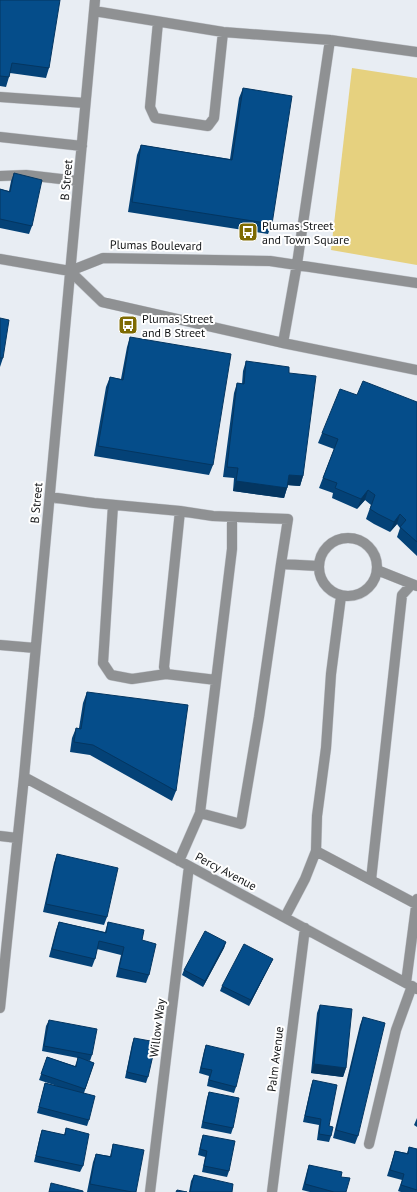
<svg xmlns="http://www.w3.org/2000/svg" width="417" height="1192" font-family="'PT Sans',sans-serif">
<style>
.green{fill:#e6d17f}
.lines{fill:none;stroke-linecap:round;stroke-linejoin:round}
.minor-casing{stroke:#c6cad0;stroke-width:11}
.minor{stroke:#8f9193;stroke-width:10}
.wall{fill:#044277}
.shaded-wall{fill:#043661}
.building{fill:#054d8a;stroke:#043661}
.labels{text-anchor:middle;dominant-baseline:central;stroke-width:4;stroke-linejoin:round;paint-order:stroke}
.street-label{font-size:12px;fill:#131517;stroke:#fff}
.poi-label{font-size:12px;fill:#131517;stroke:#fff;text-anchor:start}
</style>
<rect width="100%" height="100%" fill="#e8edf3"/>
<path class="green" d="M352,68L417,78V265L331,250Z"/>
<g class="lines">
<defs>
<path id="minor" d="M94,11L223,32L330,40L417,52
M158,22L150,107L155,118L208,126L214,118L223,32
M0,97L85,103
M0,137L82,146
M0,176L26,175L78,181
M0,259L70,271
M70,271L102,302L283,343L417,370
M70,271L103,258L270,261L417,283
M283,343L297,264L330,40
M50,497L94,503L180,511L213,516L288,519L281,564L318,566
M113,505L103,663L111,675L132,679L166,674
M180,511L164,667L166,674L216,680
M319 567a29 29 0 1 1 58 0a29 29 0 1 1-58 0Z
M377,570L412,584
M0,645L35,648
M24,777L417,989
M200,813L232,549V517
M0,836L17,838
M316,851L416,904
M179,861L200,813L241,824L259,717L281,564
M371,880L402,595L412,584L417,586
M285,917L305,879L316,851L317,816L326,748L331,674L341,596
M406,983L417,899
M0,1008L24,777L95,0
M369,1144L396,1030L412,986
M150,1192L189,866
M272,1192L305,928"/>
</defs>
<use href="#minor" class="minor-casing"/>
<use href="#minor" class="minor"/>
</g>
<path class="wall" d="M0,0L49,68L46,78L10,73L9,77L6,87L0,86Z
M243,88L272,224L268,234L128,212L137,155L141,145L230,159L239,98Z
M14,173L32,226L29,234L0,228V189L9,191L11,181Z
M0,318L3,358L0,367Z
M130,337L213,465L209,475L94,456L106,387L110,377L121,379L127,347Z
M246,361L289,373L303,476L300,486L288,485L287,488L284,498L233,491L234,478L223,477L234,393L237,383L242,384L243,371Z
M357,395L417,402V556L397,537L400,528L397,524L390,532L374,524L366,519L371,505L365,500L357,509L332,498L333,493L319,488L334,449L318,443L322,433Z
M87,692L176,791L172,801L90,755L70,752L72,738L76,728H79L83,703Z
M57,854L107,917L104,925L43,912L54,863Z
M59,922L105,932L108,922L142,940L149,975L146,983L116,977L121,955L97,949L95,959L92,967L49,957L56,930Z
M226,942L224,948L203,987L182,975L184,970Z
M273,959L270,965L249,1006L220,991L222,986Z
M320,1005L346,1068L343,1077L311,1073L317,1013Z
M363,1017L358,1136L355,1144L333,1138L360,1025Z
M49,1020L92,1055L90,1061L87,1060L94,1063L84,1093L89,1120L87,1126L37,1113L45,1083L57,1086L39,1080L47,1057L75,1066L78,1058L42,1051L46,1026Z
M134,1038L148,1077L146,1083L125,1078L132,1044Z
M206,1045L236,1087L234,1093L207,1086L209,1076L199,1073L204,1051Z
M313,1080L329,1126L331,1136L329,1142L317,1140L319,1125L303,1122L311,1086Z
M209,1092L233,1128L231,1134L201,1128L207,1098Z
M417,1118V1127L414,1125Z
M66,1128L83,1166L80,1172L34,1162L40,1136L42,1130L64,1135Z
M203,1135L229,1171L227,1177L202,1172L205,1157L198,1155L201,1141Z
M113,1144L136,1192H87L93,1162L96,1154L110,1156Z
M409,1147L417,1149V1192H401L398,1191L402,1180L387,1176L395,1151L407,1153Z
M309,1165L341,1177L346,1192H310L302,1190L307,1171Z
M194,1175L232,1192H189L191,1181Z"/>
<path class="shaded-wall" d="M289,475L303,476L300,486L286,485Z
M236,481L287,488L284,498L233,491Z
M368,490L365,500L357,509L361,499Z
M400,514L397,524L390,532L394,522Z
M226,942L224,948L203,987L205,981Z
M273,959L270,965L249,1006L251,1000Z
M314,1064L346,1068L343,1077L311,1073Z"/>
<path class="building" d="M0,0H60L49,68L12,63L9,77L0,76Z
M243,88L292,96L272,224L132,202L141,145L232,160Z
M14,173L42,180L32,226L0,219V189L10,192Z
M0,318L9,320L3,358H0Z
M130,337L231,354L213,465L98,446L110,377L123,380Z
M246,361L289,367V373L316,376L303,476L289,475L287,488L236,481L238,468L227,467L237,383L244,384Z
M363,381L417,402V542L400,527L406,520L400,514L394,522L378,514L370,509L375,495L368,490L361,499L335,488L337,483L323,478L338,439L322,433L340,389L357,395Z
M87,692L188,705L176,791L93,745L74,742L76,728L81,729Z
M57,854L118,868L107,917L46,904Z
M59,922L106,933L108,922L144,930L142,940L156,944L149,975L119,968L124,947L99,941L95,959L52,949Z
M205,931L226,942L205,981L184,970Z
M244,944L273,959L251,1000L222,986Z
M320,1005L352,1009L346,1068L314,1064Z
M363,1017L385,1023L358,1136L336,1130Z
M49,1020L97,1029L92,1055L44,1046Z
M134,1038L156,1042L148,1077L127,1072Z
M206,1045L244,1054L236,1087L209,1080L212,1070L201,1068Z
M47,1057L76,1067L78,1057L94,1063L85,1089L41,1074Z
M313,1080L337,1085L329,1126L333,1127L331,1136L319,1134L321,1119L305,1116Z
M45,1083L95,1096L89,1120L39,1107Z
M209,1092L239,1098L233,1128L203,1122Z
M66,1128L89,1134L83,1166L36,1156L42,1130L65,1135Z
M203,1135L235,1141L229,1171L204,1166L207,1151L200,1149Z
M113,1144L144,1150L136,1192H132L90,1184L96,1154L111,1157Z
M409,1147L417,1149V1190L401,1185L404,1174L390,1170L395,1151L408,1154Z
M309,1165L342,1172L341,1177L350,1178L346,1192H334L305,1184Z
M194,1175L233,1184L232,1192H190Z
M51,1183L83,1191V1192H49Z
M177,1190L187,1192H176Z"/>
<defs>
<symbol id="bus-square" viewBox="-11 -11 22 22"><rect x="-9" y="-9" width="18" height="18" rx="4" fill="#7e6a02" stroke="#fff"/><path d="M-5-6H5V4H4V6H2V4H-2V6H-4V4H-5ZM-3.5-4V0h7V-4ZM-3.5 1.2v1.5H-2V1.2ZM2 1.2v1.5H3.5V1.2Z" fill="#fff"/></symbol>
</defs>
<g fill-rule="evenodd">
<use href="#bus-square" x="237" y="221" width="22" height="22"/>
<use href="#bus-square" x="117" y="314" width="22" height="22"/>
</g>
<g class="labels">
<g class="street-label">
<text transform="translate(66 180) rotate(-85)">B Street</text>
<text transform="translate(156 245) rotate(1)">Plumas Boulevard</text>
<text transform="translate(36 503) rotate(-85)">B Street</text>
<text transform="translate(226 871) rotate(28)">Percy Avenue</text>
<text transform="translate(157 1028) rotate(-83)">Willow Way</text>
<text transform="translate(275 1059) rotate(-83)">Palm Avenue</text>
</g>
<g class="poi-label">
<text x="262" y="225">Plumas Street<tspan x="262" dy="14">and Town Square</tspan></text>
<text x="142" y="318">Plumas Street<tspan x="142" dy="14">and B Street</tspan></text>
</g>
</g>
</svg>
